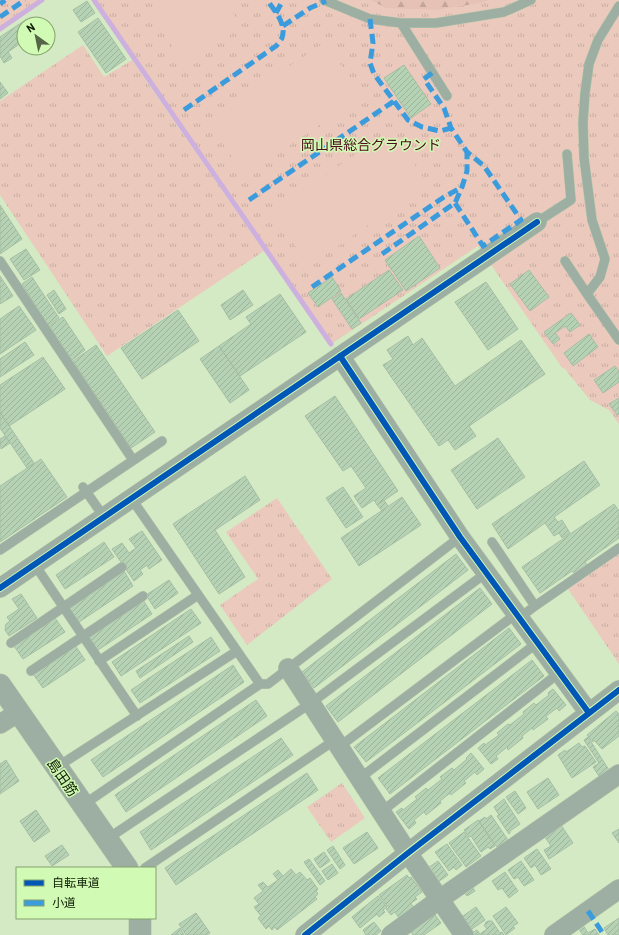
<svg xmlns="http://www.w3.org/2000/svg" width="619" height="935" font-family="Barlow,'Noto Sans JP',sans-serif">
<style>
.grass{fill:url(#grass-tufts)}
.forest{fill:url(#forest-firs)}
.pitch{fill:#ebcabd}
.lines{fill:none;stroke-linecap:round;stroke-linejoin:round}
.stream{stroke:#ceb0de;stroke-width:5}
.building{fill:url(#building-hatch);stroke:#a6bea4}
.service-casing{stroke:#b5c6a9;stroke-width:10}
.minor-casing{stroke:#b5c6a9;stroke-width:20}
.tertiary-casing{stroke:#b5c6a9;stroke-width:23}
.service{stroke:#9daea3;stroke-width:9}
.minor{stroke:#9daea3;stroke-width:19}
.tertiary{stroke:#9daea3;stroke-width:22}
.quiet{stroke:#3a9bdd;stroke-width:5;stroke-dasharray:10 5;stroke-linecap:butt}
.cycleway-casing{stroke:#d1fab4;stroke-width:8}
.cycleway{stroke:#0057b8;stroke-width:6}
.labels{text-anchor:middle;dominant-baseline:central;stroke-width:3;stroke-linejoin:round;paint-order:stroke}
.park-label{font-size:14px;fill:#4e0e1d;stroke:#d1fab4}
.street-label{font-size:14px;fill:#101f05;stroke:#d1fab4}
</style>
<defs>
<pattern id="grass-tufts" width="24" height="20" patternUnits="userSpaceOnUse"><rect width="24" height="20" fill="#ebcabd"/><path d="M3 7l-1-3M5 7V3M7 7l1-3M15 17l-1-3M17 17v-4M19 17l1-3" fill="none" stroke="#c8ada1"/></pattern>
<pattern id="forest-firs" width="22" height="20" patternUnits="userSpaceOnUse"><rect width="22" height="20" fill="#e6c1b5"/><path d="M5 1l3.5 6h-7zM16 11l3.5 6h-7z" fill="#c4a59a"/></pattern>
<pattern id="building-hatch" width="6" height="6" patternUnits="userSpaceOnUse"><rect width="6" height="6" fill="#b6d2b5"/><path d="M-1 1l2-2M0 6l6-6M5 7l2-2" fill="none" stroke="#9bb49a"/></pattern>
</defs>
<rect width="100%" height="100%" fill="#d4eac4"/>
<path class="grass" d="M0,0H40L0,28Z
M96,0H619V424L609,410L590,400L564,368L563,369L478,246L333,343Z
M83,45L104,77L132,60L264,251L107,356L0,195V101Z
M277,498L332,579L247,645L220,605L258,579L226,532Z
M619,554V664L568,589Z
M342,783L365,818L331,842L307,807Z"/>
<path class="forest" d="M371,0H489L480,3L436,10L386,8Z"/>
<path class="pitch" d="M173,0H224L242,27L185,65L151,15Z
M325,42L362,96L245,176L208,122Z
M391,130L428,184L309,266L272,212Z"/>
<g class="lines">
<path class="stream" d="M94,0L331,344
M0,29L42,0"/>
</g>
<path class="building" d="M87,1L95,13L81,22L73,10Z
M98,18L126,59L106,73L78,32Z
M27,19L30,24H24V45L23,46L21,43L8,52L12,58L4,63L0,56V37Z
M404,65L431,104L411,118L384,78Z
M0,82L8,93L0,99Z
M0,205L22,239L0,254Z
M419,236L440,268L406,291L385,260Z
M26,249L40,270L24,280L10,259Z
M389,270L403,290L359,319L346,299Z
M529,270L549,297L530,311L510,284Z
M0,276L13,296L0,304Z
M32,277L59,318L48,325L22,284Z
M332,277L341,291L318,307L308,293Z
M486,282L518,329L488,350L455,302Z
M54,290L66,309L59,314L47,295Z
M243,290L253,305L230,320L221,305Z
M341,293L361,323L352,329L332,299Z
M280,294L306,332L240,376L219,346L251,324L246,317Z
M19,306L36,330L0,354V319Z
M178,310L199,341L142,379L121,348Z
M571,313L580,325L570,332L565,326L555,333L560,339L553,344L544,332Z
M63,317L85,350L72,360L49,326Z
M589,334L598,347L573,366L564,353Z
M408,336L413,345L422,338L455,386L521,340L545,374L469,426L476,436L455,450L448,440L439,446L383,365L393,359L387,350Z
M25,342L34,355L0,377V359Z
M96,345L155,432L131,448L73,361Z
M219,346L249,390L230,403L200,359Z
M43,357L65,389L9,426L0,412V385Z
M615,366L619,371V382L603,393L594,380Z
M335,396L398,491L377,505L374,500L362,508L354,496L366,488L351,466L343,471L305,416Z
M619,398V414L617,415L609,404Z
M0,412L34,463L27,468L0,428Z
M5,436L10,443L1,449L0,439Z
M498,438L525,477L477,509L451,470Z
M41,459L67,497L0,542V486Z
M584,461L600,485L554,517L558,522L562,520L570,533L562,538L559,533L554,536L545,523L508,549L492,524Z
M245,476L260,500L215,530L245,577L219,594L173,524Z
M343,487L363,517L346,528L326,498Z
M402,497L421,525L359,566L341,538Z
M384,500L388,506L382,511L377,505Z
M614,504L619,511V538L585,562L587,565L575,574L572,571L540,593L522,567Z
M142,531L162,560L149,569L147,565L140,570L143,574L134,581L112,549L122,543L129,553L136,548L129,539Z
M104,542L114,557L65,589L56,575Z
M456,554L468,570L314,688L302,672Z
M124,571L133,586L79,622L69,608Z
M169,580L178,593L155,609L146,595Z
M480,588L492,604L338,722L326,706Z
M21,594L37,618L9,636L5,630L6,624L10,621L7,617L19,609L12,599Z
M143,600L152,614L98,650L89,637Z
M191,609L201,623L121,676L112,662Z
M55,618L65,632L23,659L14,646Z
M509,628L521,644L366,762L354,747Z
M189,636L193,642L140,678L136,671Z
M211,637L220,651L140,703L131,690Z
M75,645L85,660L43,688L33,674Z
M532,660L544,676L390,794L378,778Z
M233,665L244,682L103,777L91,760Z
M553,689L566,705L559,711L557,708L546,716L548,719L533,730L532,728L522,736L523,738L508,750L507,747L496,756L498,759L491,764L478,748L484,743L485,745L499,735L497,733L508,724L510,725L524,714L523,712L534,703L536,705L549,695L548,693Z
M256,700L267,716L126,812L115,795Z
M616,711L619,714V736L602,749L594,740L593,742L587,735Z
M588,737L609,770L599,776L593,767L599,763L584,740Z
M281,738L293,755L151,850L140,832Z
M579,743L582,747L585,746L596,762L572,778L558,755L565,750L566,752Z
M471,753L484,769L477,775L475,772L464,781L466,783L451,795L450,793L440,801L441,803L426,815L424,812L414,820L416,823L409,829L396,812L402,808L403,810L417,799L415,797L426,788L428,790L442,779L440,777L452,768L454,770L467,759L466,758Z
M6,760L19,781L0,794V764Z
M307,773L318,790L176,885L165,868Z
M548,778L559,795L538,809L527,792Z
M515,791L526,808L518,814L506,797Z
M504,799L520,824L510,831V833L509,834L497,816L499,815L494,807Z
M36,810L50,831L34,842L20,821Z
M491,815L508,840L497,847L479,821L485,817L486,819Z
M478,820L495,846L490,849L488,847L481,852L471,836L469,837L464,830Z
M561,825L573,843L549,859L544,850L551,846L545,837Z
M619,829V843L612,833Z
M367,832L378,848L354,864L343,848Z
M464,832L481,856L466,867L449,843Z
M447,844L462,865L456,870L454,867L449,871L435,852Z
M62,845L69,855L52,866L45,856Z
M333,846L345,865L340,869L327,850Z
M537,849L551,869L541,875L535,865L531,868L524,858Z
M324,852L330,861L320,868L314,859Z
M309,859L325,881L320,885L304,862Z
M438,861L448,875L435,884L425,870Z
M521,861L534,880L524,886L518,877L514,879L508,870Z
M332,864L338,873L328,880L322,871Z
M291,869L296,875L300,872L307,880L310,878L318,889L316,891L318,894L315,897L317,899L277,930L275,927L272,930L269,926L266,929L258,918L261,916L254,907L259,904L254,898L263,891L258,885L263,882L268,887L278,880L273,874L278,870L283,876Z
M505,872L518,891L509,898L502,888L498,890L492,881Z
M407,875L409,878L411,877L422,892L415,897L417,899L411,903L413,907L399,918L395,912L391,915L386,909L389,908L379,895Z
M471,885L475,891L467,896L463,891Z
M378,896L387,907L383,910L385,912L379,917L377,914L360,928L352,917Z
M476,907L485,920L469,931L460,918Z
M506,907L518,923L513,926L515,928L506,935L493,916Z
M433,912L441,923L424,935H413L409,929Z
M196,913L210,933L207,935H186L179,924Z
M619,918V935H608L604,928Z
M488,921H492L500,933L502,932L504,935H473L472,933L477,930L480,934L487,929L484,925L486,924L485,923Z
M374,922L381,931L376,935H366L363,930Z
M583,925L588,933L595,929L599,935H583L578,928Z
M180,928L184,935H171Z"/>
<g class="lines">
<defs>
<path id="service" d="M324,0L370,19L401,23H436L504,12L531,0
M401,23L447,96
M537,222L571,200L567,154
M0,261L133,460
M565,261L587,294L619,340
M587,294L600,277L605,259L592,220L584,158L583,122L585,93L589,64L598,40L619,6
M83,487L104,517
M131,498L260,684
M492,542L535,606
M0,550L162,441
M35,565L137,716
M519,618L535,606L619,548
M11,643L122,567
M99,661L198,595
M31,671L143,596
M339,747L516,614
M57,767L237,651
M360,778L537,643
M83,805L260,684H268L460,537
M381,812L559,673
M107,839L311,703L486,573
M145,868L335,740"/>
<path id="minor" d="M340,356L460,537L589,713
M0,588L537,222
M288,668L408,853L464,935
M0,724L19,712
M305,935L408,853L619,690
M391,935L440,899L619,774
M554,935L619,889"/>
<path id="tertiary" d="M0,685L127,868
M140,935V918"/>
</defs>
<use href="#service" class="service-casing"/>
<use href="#minor" class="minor-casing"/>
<use href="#tertiary" class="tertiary-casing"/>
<use href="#service" class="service"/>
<use href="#minor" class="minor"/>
<use href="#tertiary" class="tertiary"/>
<path class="quiet" d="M0,4L5,0
M276,13L283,0
M0,17L25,0
M370,19L373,43L370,63L374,74L394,101L408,120L422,127L440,131L451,128
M283,26L310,8L326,1
M432,73L424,79L444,108L451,128L467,152L484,166L521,220L483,246L455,203
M184,110L276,46C278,44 280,41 282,38C287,24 274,10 267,0
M249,200L394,101
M382,254L455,203L462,187L467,171V152
M312,287L444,197L462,187
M588,911L604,935"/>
<defs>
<path id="cycleway" d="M340,356L460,537L589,713
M0,588L537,222
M305,935L408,853L619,690"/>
</defs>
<use href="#cycleway" class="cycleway-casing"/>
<use href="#cycleway" class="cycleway"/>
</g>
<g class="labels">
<g class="park-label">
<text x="371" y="144">岡山県総合グラウンド</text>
</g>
<g class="street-label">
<text transform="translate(63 777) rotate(55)">島田筋</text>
</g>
</g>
<rect x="16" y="867" width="140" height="52" fill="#d1fab4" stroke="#84a26e"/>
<rect x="24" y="880" width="20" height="6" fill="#0057b8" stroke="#84a26e"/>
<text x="52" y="887" font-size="12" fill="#101f05">自転車道</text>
<rect x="24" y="900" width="20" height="6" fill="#3a9bdd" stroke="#84a26e"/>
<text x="52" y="907" font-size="12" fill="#101f05">小道</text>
<g transform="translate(36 36) rotate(327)"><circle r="19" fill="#d1fab4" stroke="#84a26e"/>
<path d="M0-3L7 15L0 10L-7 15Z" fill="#556648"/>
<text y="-6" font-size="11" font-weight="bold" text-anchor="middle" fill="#101f05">N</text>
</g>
</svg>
